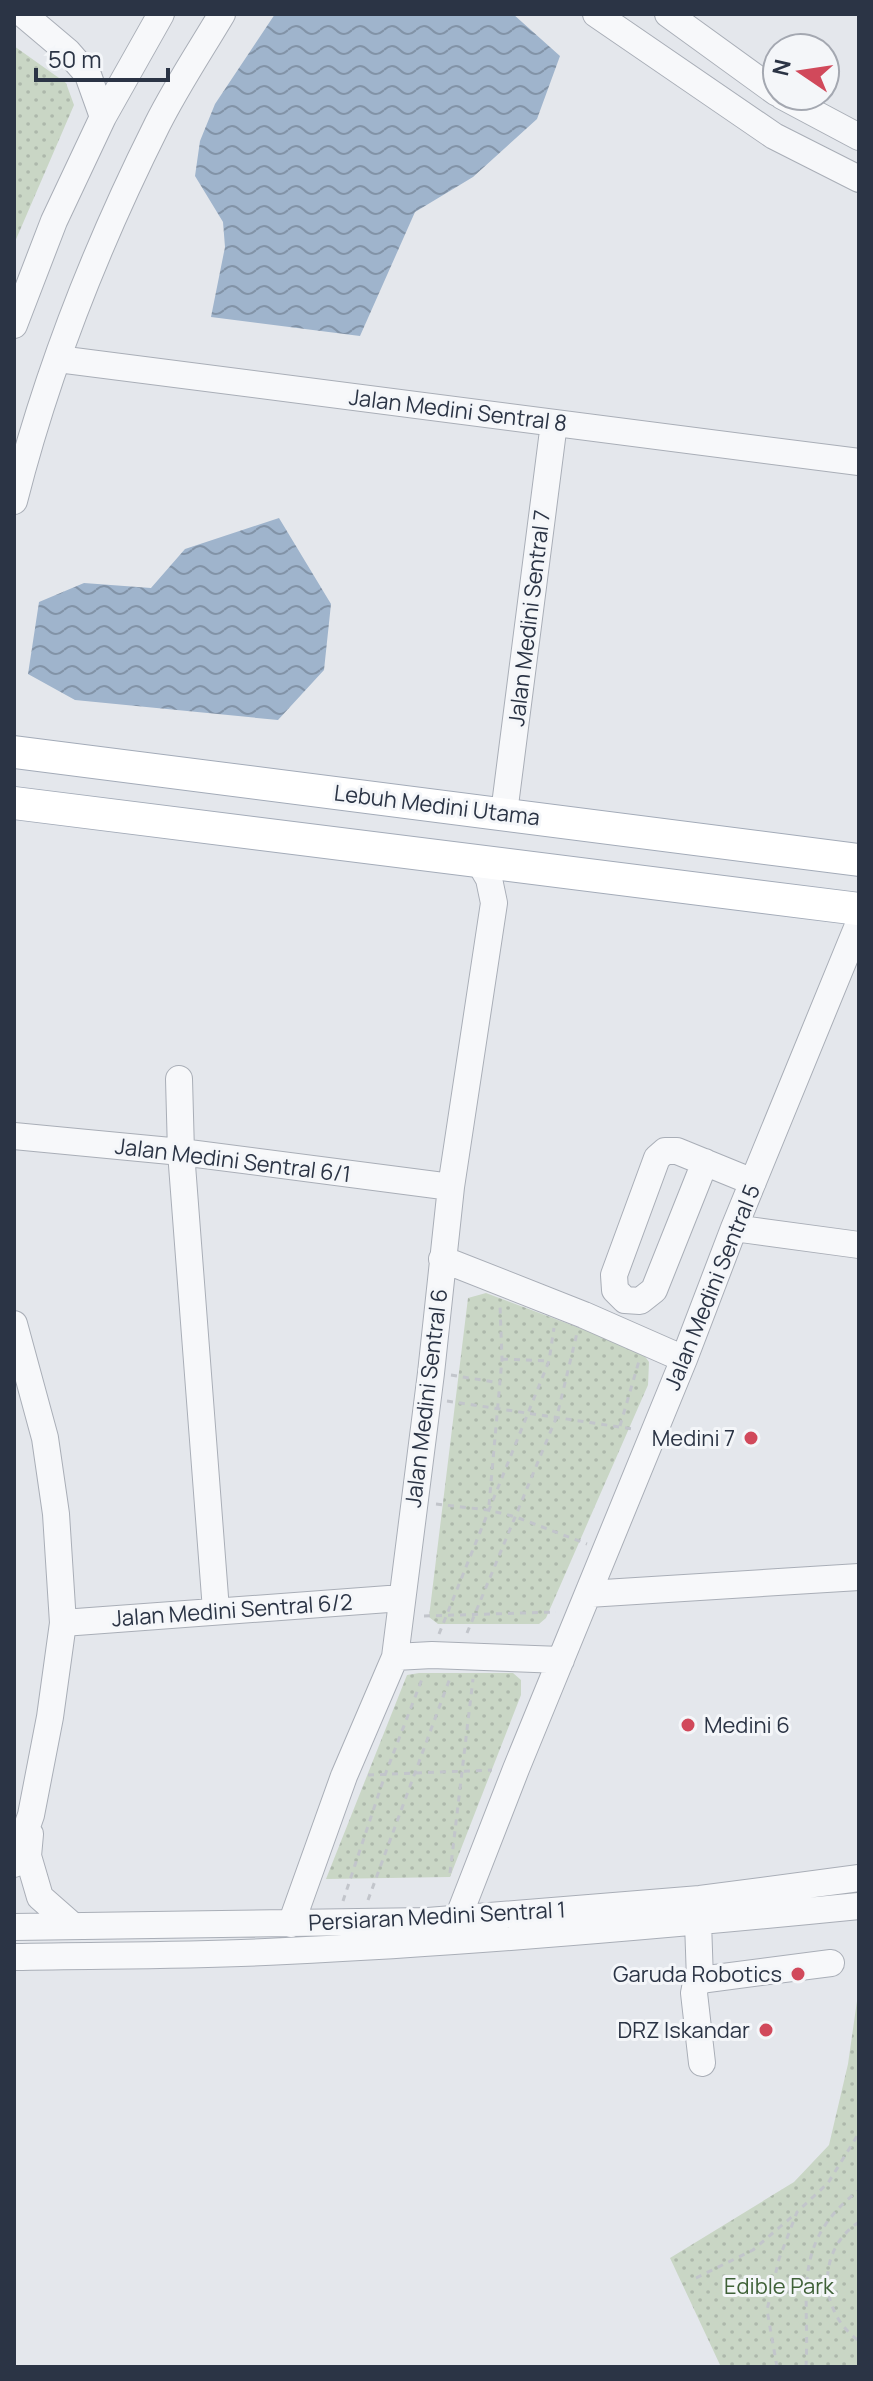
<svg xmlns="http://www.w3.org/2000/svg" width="873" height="2381" font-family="Manrope,sans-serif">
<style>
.park{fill:url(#park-dots)}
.water{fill:url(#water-waves)}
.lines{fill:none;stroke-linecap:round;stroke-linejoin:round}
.minor-casing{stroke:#a9aeb7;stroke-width:28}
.major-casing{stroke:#a3abb8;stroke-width:34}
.path{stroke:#c2c5cb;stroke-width:3;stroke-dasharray:6 6;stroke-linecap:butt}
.minor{stroke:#f7f8fa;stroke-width:26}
.major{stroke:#fff;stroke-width:32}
.poi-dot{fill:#d1495b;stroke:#f4f6f9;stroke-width:3}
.labels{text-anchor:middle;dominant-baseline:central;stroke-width:6;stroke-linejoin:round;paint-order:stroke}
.street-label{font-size:22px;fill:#2b3445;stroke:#f4f6f9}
.poi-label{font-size:22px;fill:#2b3445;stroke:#f4f6f9;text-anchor:end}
.park-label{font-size:22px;fill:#3f6138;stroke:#f4f6f9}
</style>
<defs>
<pattern id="park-dots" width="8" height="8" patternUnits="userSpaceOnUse" patternTransform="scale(2)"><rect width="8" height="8" fill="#c9d6c5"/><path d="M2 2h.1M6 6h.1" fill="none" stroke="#adb8ab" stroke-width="1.8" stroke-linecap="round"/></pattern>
<pattern id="water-waves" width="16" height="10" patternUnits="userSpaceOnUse" patternTransform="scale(2)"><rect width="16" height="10" fill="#9fb4cc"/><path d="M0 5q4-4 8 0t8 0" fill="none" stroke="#8293a7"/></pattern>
</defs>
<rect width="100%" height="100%" fill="#e4e7ec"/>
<path class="park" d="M14,46L66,83L74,105L14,244Z
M486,1293L641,1351L649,1362L648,1385L546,1618L539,1624H438L429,1617L468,1298Z
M419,1673H513L521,1680V1695L450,1877L326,1879L407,1675Z
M859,1987V2367H721L670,2258L794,2182L829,2145L848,2064Z"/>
<path class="water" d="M275,14H513L560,56L537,119L473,177L415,212L360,336L211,317L225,247L223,222L195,176L200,141L215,104Z
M279,518L331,604L324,670L278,720L75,700L28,674L39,602L84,583L151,588L185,549Z"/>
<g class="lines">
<defs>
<path id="minor" d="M23,14L68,52L88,75L103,117
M596,14L774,136L859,179
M668,14L777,93
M782,96L859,137
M14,325L54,221L103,117L161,14
M58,359L859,462
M14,501C47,371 97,245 157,125C176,87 200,51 222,14
M504,813L554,423
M179,1079L181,1152L216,1610
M14,1136L181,1152L451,1187
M705,1162L654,1290L640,1301L625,1300L615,1290L614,1275L657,1158L665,1151H677L753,1182
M734,1228L859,1245
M442,1259L584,1315L684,1359
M14,1324L45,1438L56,1514L63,1623L50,1717L31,1815L14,1864
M588,1594L859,1577
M63,1623L402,1598
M395,1657L432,1655L561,1660
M30,1834L28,1856L40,1897L73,1926
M458,1918L516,1769L684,1359L734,1228L859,923
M698,1922L700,1980
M291,1924L344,1776L395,1657L431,1373L451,1187L494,903L489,879L478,860
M14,1927L428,1921L700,1899L859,1878
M14,1957C105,1955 196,1956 286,1951C478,1942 668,1925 859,1906
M702,2063L694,1993L696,1983L700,1980L831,1963"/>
<path id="major" d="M14,752L859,860
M14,803L859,909"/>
</defs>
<use href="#minor" class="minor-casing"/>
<use href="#major" class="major-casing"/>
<path class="path" d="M502,1359L549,1361
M451,1375L500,1383
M447,1401L633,1429
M620,1426L639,1361
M436,1504L488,1510L516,1517L587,1544
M489,1505L502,1359L500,1305
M424,1616L556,1612
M467,1633L557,1416L577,1333
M439,1634L549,1361L554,1328
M368,1775L492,1770
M450,1873L473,1679
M368,1900L450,1678
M343,1901L385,1775L422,1679
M859,2222C816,2250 818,2312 859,2341
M696,2278L753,2250L795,2214
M777,2367L767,2310L779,2259L797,2212L828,2183L859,2133
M806,2367C810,2291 790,2244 859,2190"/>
<use href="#minor" class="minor"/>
<use href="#major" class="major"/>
</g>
<g class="poi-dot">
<circle cx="751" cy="1438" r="8"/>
<circle cx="688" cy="1725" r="8"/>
<circle cx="798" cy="1974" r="8"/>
<circle cx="766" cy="2030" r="8"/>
</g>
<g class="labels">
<g class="street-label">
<text transform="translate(458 410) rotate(7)">Jalan Medini Sentral 8</text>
<text transform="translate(529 618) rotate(-83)">Jalan Medini Sentral 7</text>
<text transform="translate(437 805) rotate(7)">Lebuh Medini Utama</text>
<text transform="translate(233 1160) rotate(7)">Jalan Medini Sentral 6/1</text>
<text transform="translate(712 1287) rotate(-68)">Jalan Medini Sentral 5</text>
<text transform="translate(426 1398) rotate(-83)">Jalan Medini Sentral 6</text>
<text transform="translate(232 1610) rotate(-4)">Jalan Medini Sentral 6/2</text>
<text transform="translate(437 1916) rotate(-3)">Persiaran Medini Sentral 1</text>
</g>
<g class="poi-label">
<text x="735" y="1438">Medini 7</text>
<text x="704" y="1725" text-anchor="start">Medini 6</text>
<text x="782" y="1974">Garuda Robotics</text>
<text x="750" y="2030">DRZ Iskandar</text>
</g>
<g class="park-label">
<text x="779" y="2286">Edible Park</text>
</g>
</g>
<rect width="873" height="2381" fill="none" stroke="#2b3445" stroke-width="32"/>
<g transform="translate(801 72) rotate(283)"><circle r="38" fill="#f4f6f9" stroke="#a4a8b1" stroke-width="2"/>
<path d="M0-6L14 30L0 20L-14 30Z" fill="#d1495b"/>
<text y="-12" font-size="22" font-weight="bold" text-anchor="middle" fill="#2b3445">N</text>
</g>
<path d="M36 68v12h132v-12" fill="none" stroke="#2b3445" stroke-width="4"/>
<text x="48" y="68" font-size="24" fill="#2b3445" stroke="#f4f6f9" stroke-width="6" paint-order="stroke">50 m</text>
</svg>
